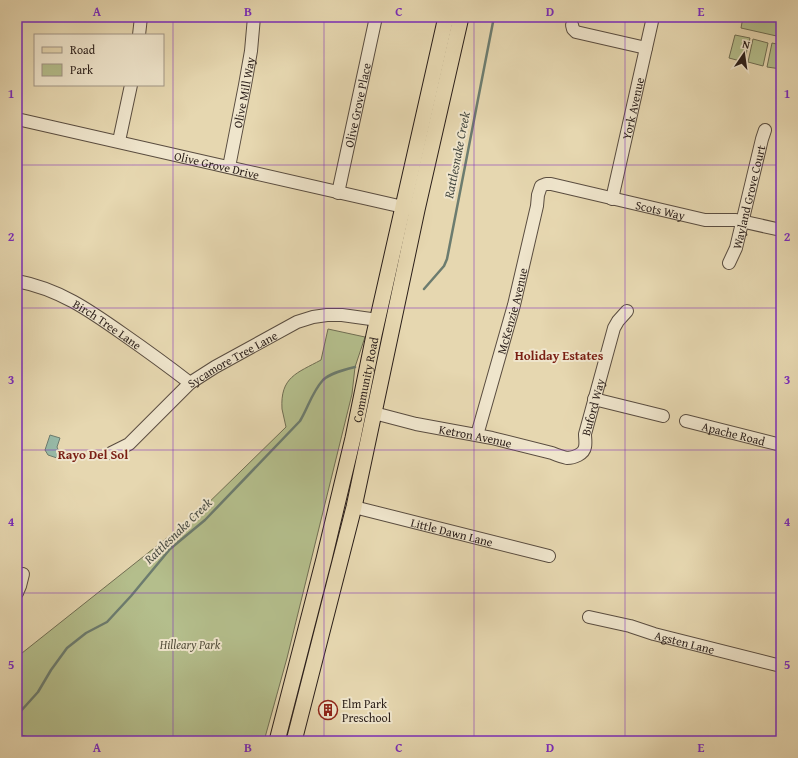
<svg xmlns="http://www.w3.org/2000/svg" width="798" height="758" font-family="'Gentium Book Plus',serif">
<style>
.green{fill:#b4be8c;stroke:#706e53}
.water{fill:#97baa8;stroke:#6c7c6f}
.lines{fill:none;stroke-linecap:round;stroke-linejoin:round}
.stream{stroke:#6c7c6f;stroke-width:2.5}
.minor-casing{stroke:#5a4d40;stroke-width:14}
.major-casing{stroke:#2b1f1a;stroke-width:17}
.minor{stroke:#efe5cc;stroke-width:12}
.major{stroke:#e6d7b0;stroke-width:15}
.grid{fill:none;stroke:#7b2cbf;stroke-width:1;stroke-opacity:0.55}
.labels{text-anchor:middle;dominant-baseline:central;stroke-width:4;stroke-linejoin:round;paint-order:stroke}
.street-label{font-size:12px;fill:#2b1f1a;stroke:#efe5cc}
.park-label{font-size:12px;font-style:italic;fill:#544f3c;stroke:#efe5cc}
.poi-label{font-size:12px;fill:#2b1f1a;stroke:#efe5cc;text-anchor:start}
.water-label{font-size:13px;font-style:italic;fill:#4b4e45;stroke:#efe5cc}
.neighbourhood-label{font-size:13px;font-weight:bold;fill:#7a1f14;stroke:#efe5cc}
.neatline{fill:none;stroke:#7b2cbf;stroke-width:1.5}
.grid-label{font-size:13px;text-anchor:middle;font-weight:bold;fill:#7b2cbf}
</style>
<rect width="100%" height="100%" fill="#e6d7b0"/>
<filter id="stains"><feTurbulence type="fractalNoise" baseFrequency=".005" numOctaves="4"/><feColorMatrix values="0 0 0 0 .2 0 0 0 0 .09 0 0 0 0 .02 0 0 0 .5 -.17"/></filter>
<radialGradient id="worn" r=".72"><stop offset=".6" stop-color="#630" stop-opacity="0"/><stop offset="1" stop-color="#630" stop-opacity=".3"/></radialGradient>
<path class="green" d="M743,17H781V37L741,28Z
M735,35L750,38L744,62L729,58Z
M753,39L768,43L763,66L748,62Z
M772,43L781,45V69L767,67Z
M328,329L365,337L355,367L352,394L287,658L264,741H46L17,734V657L197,514L286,427C285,421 283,415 282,409C280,377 297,373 321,360Z"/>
<path class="water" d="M50,435L60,438L57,447L59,452L57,458L48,455L45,450Z"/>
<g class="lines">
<path class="stream" d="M424,289L444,266L447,259L494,17
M17,714L20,712L38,692L51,670L67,648L86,633L107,622L131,596L170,549L205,520L300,421C308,408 312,392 323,380C329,374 346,369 355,367"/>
<defs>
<g id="minor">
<path d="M572,25L573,29L576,32L646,48"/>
<path d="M139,35L141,17"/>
<path id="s1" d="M17,119C149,148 280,180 412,209"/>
<path d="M119,141L131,85"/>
<path id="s2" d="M229,167L245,85L251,51L254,17"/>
<path id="s3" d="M338,193L376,17"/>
<path id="s4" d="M612,199L653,17"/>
<path id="s5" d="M729,263L736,248L762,139L765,130"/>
<path id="s6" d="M17,281C59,289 89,310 123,334C146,350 168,366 190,383"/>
<path d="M594,399L663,416"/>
<path id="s7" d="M374,413L416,424L492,438L552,453C557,455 562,457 567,458C574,458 584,454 585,447C586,443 585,438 585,434L614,328L618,321L627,311"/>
<path id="s8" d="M686,421L781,445"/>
<path id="s9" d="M477,435L514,305L537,206L538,195L541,186L546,184H551L705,220H736L781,230"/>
<path id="s10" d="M111,453L129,444L190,383L215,367L297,322L313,317L327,315H342L378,320"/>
<path id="s11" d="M354,507L549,556"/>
<path d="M17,593L20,586L23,574"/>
<path id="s12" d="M589,617L630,626L654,634L781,666"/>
</g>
<g id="major">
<path id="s13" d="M277,741L324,559L353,438L374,335L446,17"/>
<path d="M294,741L354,507L417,210L461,17"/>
</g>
</defs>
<use href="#minor" class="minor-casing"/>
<use href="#major" class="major-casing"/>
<use href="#minor" class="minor"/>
<use href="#major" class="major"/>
</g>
<path class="grid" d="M173,17V741M324,17V741M474,17V741M625,17V741M17,165H781M17,308H781M17,450H781M17,593H781"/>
<defs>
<symbol id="building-ring" viewBox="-11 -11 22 22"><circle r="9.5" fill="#efe5cc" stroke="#8f2418" stroke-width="1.5"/><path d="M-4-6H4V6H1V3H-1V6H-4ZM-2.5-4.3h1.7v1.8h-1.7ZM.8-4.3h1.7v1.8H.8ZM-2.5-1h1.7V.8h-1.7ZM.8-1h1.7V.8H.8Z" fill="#8f2418"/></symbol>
</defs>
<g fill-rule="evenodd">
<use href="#building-ring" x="317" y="699" width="22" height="22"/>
</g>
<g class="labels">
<g class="street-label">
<text stroke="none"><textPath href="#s2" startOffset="76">Olive Mill Way</textPath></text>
<text stroke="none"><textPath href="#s3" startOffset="90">Olive Grove Place</textPath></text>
<text stroke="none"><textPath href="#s4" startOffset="93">York Avenue</textPath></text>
<text stroke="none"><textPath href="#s1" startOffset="205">Olive Grove Drive</textPath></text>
<text stroke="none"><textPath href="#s5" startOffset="69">Wayland Grove Court</textPath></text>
<text stroke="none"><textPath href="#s9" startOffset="380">Scots Way</textPath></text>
<text stroke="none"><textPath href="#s9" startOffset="129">McKenzie Avenue</textPath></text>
<text stroke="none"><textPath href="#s6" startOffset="101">Birch Tree Lane</textPath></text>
<text stroke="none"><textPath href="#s10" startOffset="155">Sycamore Tree Lane</textPath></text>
<text stroke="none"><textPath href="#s13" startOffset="372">Community Road</textPath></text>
<text stroke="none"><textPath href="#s7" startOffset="262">Buford Way</textPath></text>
<text stroke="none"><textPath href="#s8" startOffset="49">Apache Road</textPath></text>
<text stroke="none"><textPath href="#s7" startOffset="104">Ketron Avenue</textPath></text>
<text stroke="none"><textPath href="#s11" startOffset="101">Little Dawn Lane</textPath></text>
<text stroke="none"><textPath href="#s12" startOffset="99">Agsten Lane</textPath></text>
</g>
<g class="park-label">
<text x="190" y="644">Hilleary Park</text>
</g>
<g class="poi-label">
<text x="342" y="703">Elm Park<tspan x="342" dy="14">Preschool</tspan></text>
</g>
<g class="water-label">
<text transform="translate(457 155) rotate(-79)">Rattlesnake Creek</text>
<text transform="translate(178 531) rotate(-44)">Rattlesnake Creek</text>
</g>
<g class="neighbourhood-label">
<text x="559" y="355">Holiday Estates</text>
<text x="93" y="454">Rayo Del Sol</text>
</g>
</g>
<rect width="798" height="758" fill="none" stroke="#e6d7b0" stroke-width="44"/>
<rect x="34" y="34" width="130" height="52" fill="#efe5cc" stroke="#a19685"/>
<rect x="42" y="47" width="20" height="6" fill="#e6d7b0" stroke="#a19685"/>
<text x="70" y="54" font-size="12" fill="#2b1f1a">Road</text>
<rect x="42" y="64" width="20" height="12" fill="#b4be8c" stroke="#a19685"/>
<text x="70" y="74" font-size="12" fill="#2b1f1a">Park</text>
<g transform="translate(744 54) rotate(13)" stroke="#efe5cc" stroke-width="3" paint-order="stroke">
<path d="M0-3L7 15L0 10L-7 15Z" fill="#2b1f1a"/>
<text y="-6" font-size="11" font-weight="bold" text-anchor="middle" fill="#2b1f1a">N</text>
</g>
<rect x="22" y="22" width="754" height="714" class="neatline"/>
<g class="grid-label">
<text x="97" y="16">A</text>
<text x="248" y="16">B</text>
<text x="399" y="16">C</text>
<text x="550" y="16">D</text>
<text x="701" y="16">E</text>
<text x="11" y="98">1</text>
<text x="787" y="98">1</text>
<text x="11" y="241">2</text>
<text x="787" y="241">2</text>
<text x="11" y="384">3</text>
<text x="787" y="384">3</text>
<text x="11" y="526">4</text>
<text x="787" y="526">4</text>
<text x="11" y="669">5</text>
<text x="787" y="669">5</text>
<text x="97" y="752">A</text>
<text x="248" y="752">B</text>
<text x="399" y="752">C</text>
<text x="550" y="752">D</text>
<text x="701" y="752">E</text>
</g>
<rect width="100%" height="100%" filter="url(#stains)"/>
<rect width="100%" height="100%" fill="url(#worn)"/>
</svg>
